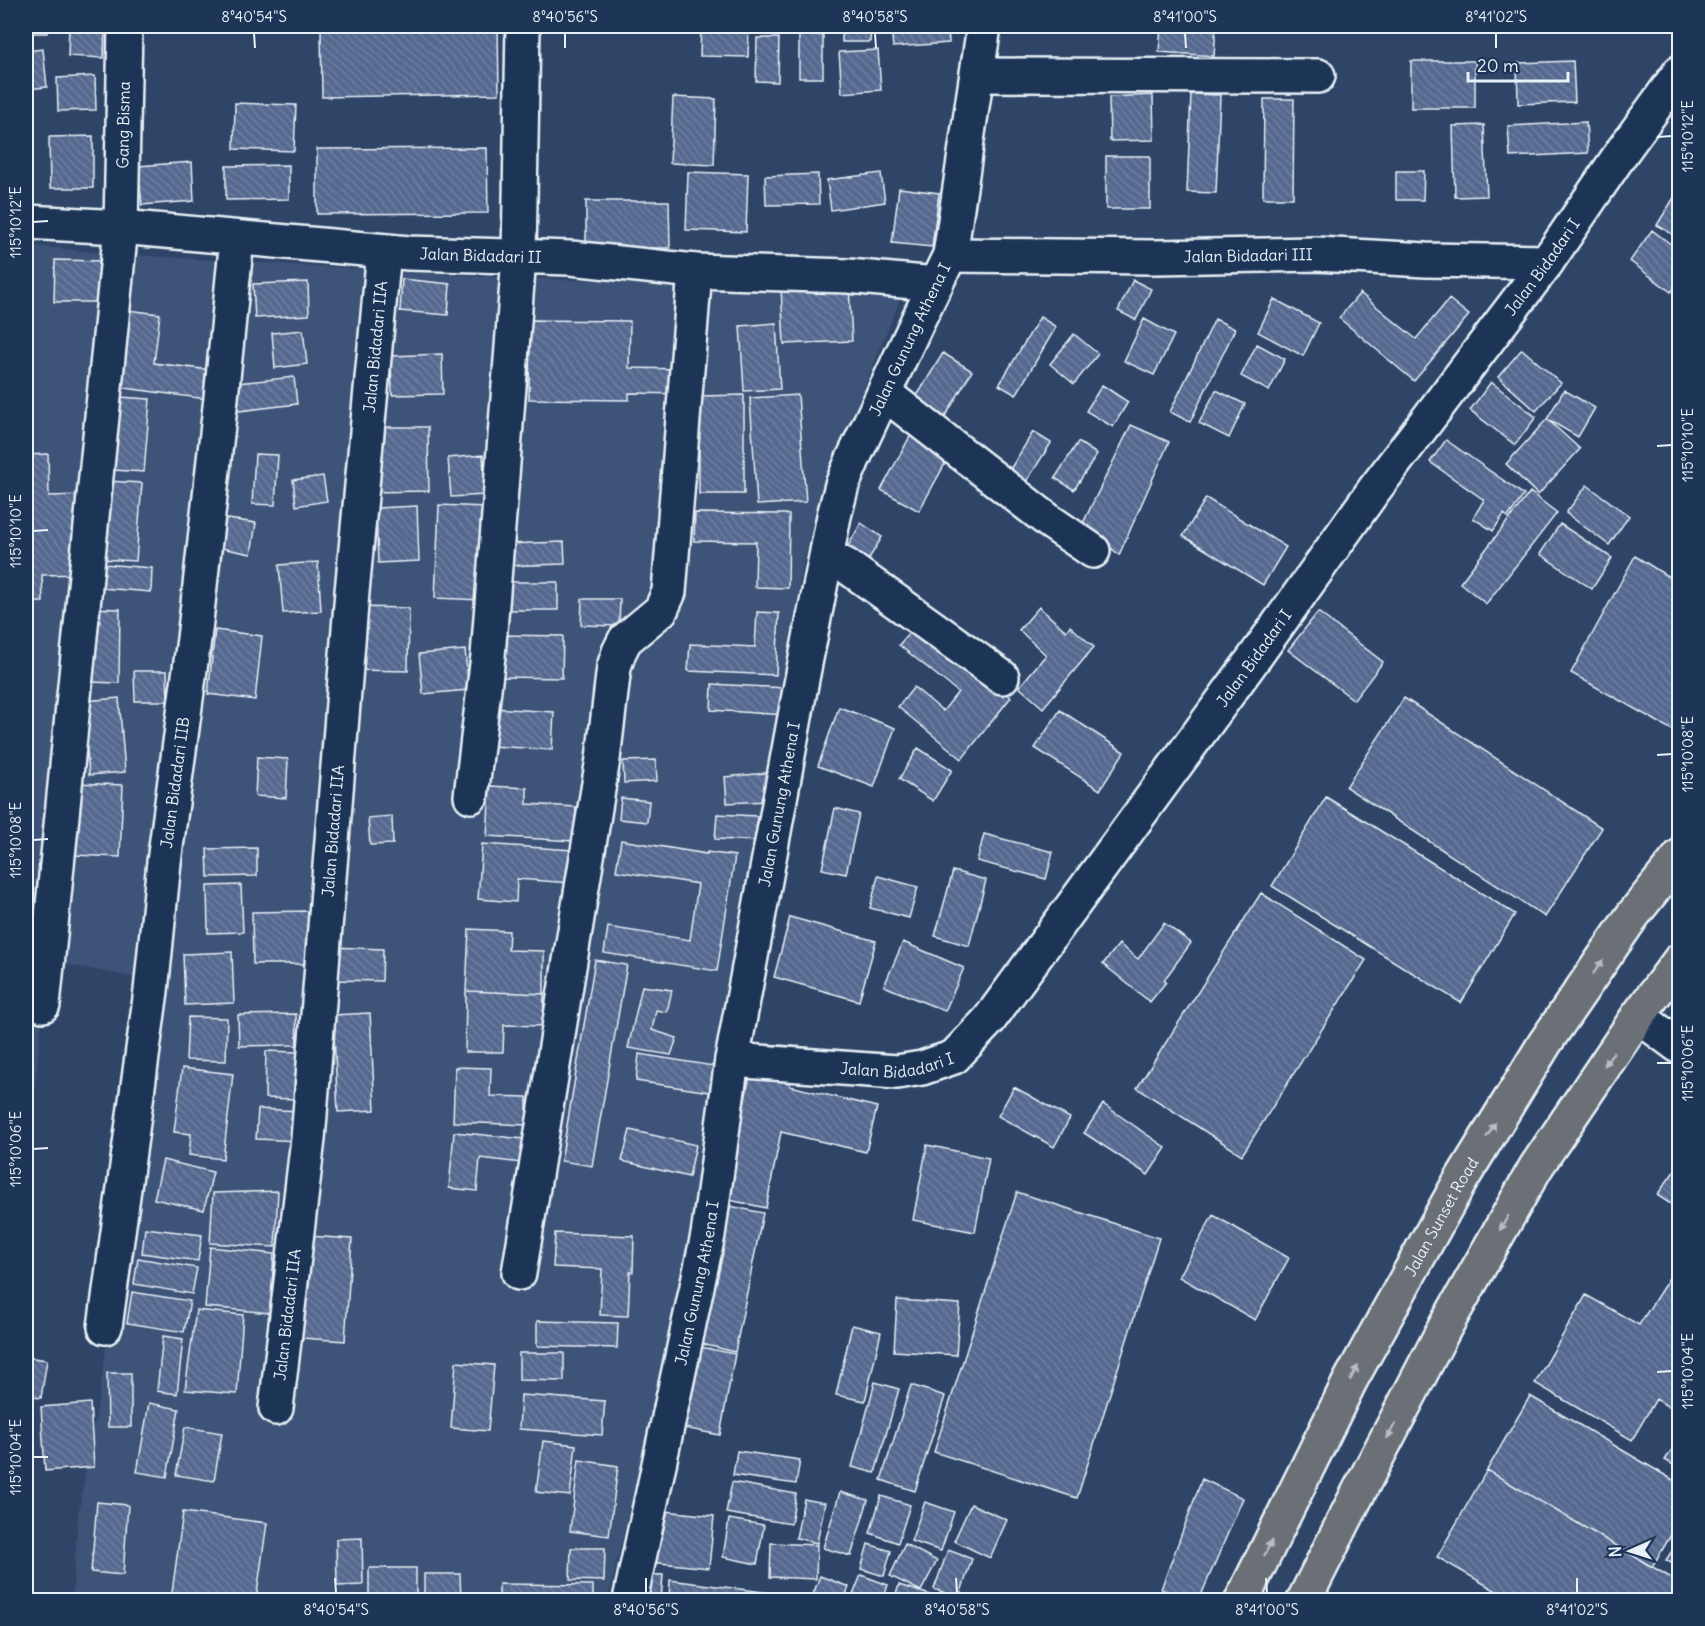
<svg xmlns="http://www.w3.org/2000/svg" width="1705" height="1626" font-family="Delius,sans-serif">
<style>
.built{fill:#3c5377}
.building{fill:url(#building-back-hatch);stroke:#e8f1f8;stroke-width:1.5}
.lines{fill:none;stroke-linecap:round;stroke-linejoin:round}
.street-casing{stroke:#e8f1f8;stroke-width:38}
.highway-casing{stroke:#e8f1f8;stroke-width:38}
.street{stroke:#1d3557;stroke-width:33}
.highway{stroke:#6a7074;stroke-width:33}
.oneway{fill:#b6bdc3}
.ticks{fill:none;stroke:#e8f1f8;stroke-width:2}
.labels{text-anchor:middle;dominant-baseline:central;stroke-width:6;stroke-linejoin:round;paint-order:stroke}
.street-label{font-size:16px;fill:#e8f1f8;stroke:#1d3557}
.neatline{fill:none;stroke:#e8f1f8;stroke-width:2}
.ticks-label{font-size:15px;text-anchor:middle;fill:#e8f1f8}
</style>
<defs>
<pattern id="building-back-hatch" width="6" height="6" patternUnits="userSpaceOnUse" patternTransform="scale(1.5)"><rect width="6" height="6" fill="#546990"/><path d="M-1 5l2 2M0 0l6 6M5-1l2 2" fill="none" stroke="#6d7fa0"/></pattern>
</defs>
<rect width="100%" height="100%" fill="#2e4568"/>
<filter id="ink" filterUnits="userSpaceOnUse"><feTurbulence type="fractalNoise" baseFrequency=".0167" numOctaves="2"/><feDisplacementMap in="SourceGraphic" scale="12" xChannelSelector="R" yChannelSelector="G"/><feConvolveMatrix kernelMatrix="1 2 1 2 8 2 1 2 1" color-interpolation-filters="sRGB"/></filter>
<g filter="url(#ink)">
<path class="built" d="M26,245L101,253L505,278L904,289L849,426L804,559L737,984L687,1265L608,1600H72L78,1515L100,1391L158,982L48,961L31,1122L26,1121Z"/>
<path class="building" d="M26,26H47V33H26Z
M69,26H105L104,58L68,56Z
M435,26H498L499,94L322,97L321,28Z
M701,26H749L748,57L700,56Z
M842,26H871L870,42H842Z
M891,26H948L949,43L893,47Z
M1161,26H1216L1214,56L1159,52Z
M1322,26H1381V27L1322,28Z
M799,35H823V78H799Z
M757,38H779L778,82L756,81Z
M43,49L47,87L26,89V51Z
M878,50L881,90L842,93L839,52Z
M1411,61H1475V108H1411Z
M1573,61L1575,102L1518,104L1517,63Z
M95,76L96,110L58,111L57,78Z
M1191,94L1220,95L1216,193L1187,192Z
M1153,95L1154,140L1110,141L1109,97Z
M673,97L716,99L714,165L670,163Z
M1264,99H1294L1293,198H1263Z
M235,103L296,105L294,151L234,149Z
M1586,122L1588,153L1510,157L1508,126Z
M1484,125L1487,196L1455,197L1453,126Z
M93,136V188H50L49,137Z
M487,148L488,213L317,214V149Z
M1106,156H1150V209H1106Z
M192,162L194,201L142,205L138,166Z
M289,165V199L226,200V166Z
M1396,171H1424L1423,200H1396Z
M688,172L748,174L746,232L686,230Z
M881,173L885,202L831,210L827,180Z
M818,174L819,204L766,205L765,176Z
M899,188L939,193L932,247L892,243Z
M1680,188V239L1657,225Z
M586,201H669L670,248H586Z
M1652,230L1680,251V281L1671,292L1630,261Z
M55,260L103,261L102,302H54Z
M402,279L450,284L448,315L400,311Z
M1133,280L1151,289L1136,320L1118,311Z
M308,282L309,315L255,318L253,284Z
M849,285L852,341L784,344L781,288Z
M1360,293L1416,339L1449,299L1469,315L1414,381L1339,318Z
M1274,299L1319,323L1303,356L1258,332Z
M127,310L160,314L154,363L210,370L206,399L118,387Z
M1040,317L1056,327L1016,395L999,385Z
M1144,319L1174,335L1154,375L1124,361Z
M1215,319L1235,329L1190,422L1170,412Z
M530,320L630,321L629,368L683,369V394L629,393V400L529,399Z
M776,323L780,389L744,391L740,326Z
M303,330L307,364L275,368L272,333Z
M1074,334L1098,354L1074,384L1050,364Z
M1257,344L1285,359L1269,391L1241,376Z
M1522,349L1561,383L1536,411L1498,377Z
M943,353L972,371L945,417L915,399Z
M442,354L443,394L392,395L391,356Z
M294,377L297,404L231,412L228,384Z
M1491,382L1536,417L1515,445L1470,410Z
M1102,385L1128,402L1113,427L1086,411Z
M1216,390L1245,404L1229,438L1199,423Z
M1564,390L1595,408L1578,437L1547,419Z
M744,395V494H699V396Z
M798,395L806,502L757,505L750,398Z
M119,397L150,399L144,472L113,470Z
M1547,419L1580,449L1538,495L1506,464Z
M1131,425L1169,442L1119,555L1083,523Z
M372,427H428L429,491L372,492Z
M914,429L952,451L919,511L881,490Z
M1033,432L1051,443L1023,487L1006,476Z
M1446,440L1524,495L1508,517L1504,514L1493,531L1473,518L1484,500L1430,462Z
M1078,442L1097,454L1074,490L1055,478Z
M48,454L49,496L84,495L85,574L42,575L43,602H26V455Z
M255,454L278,455L275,505L252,504Z
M483,455L485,495L451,497L448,458Z
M323,476L327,501L296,506L293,480Z
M106,481L142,483L136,561L100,559Z
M1587,485L1629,516L1609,545L1566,513Z
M1530,492L1557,513L1486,604L1460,583Z
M1206,498L1286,547L1263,585L1183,536Z
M439,505L485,507L481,600L435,598Z
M417,506L419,561L378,563L376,508Z
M695,513L785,514L789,515L788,588L755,587L756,542L694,541Z
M214,517L256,523L251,554L211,546Z
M861,523L882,537L867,562L847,548Z
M1560,524L1612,558L1592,589L1540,554Z
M564,542L565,564L504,566L503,544Z
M1635,556L1680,584V721L1674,731L1571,673Z
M318,562L321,611L283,613L279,565Z
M103,564L152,568L151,592L101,588Z
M506,582H558V610H506Z
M582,599H620L619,626L581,625Z
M354,607L409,608L408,671L353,670Z
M1039,607L1066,631L1070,626L1094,647L1043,708L1019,687L1046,655L1019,630Z
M88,608L120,609L119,683L87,682Z
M757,612L779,613L776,675L688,671L690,644L755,647Z
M1318,612L1383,662L1354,700L1288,650Z
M918,622L1011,697L962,759L898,707L914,687L943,711L958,692L899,645Z
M215,630L262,636L255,700L208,694Z
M500,635L563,636L562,678L499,677Z
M465,650L469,690L423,694L419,654Z
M134,671H167L168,701H135Z
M712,684L786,688L785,715L711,710Z
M119,698L125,772L89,775L83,701Z
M1404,698L1602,828L1545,917L1346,787Z
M839,707L895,728L874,787L818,766Z
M494,708L554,712L552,750L492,746Z
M1060,710L1124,752L1100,790L1035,748Z
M918,748L952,770L933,801L899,779Z
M257,757L288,759L286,798L255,796Z
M656,760L657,781L624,783L623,761Z
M766,773L768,801L727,803L725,777Z
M76,783L123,785L120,857L73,855Z
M490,786L527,788V804L576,807L574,841L487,836Z
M1326,797L1515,914L1461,1003L1272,886Z
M621,798L649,801L647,822L619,819Z
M835,808L859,814L846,874L822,869Z
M717,814L757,816L756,841L715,839Z
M392,816L393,844L370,845L368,818Z
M984,834L1053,852L1046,879L977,861Z
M621,840L707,854V852L735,856L717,971L604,953L608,927L690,940L698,884L616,871Z
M482,844L573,850L571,883L517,879L516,902L478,899Z
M257,848V876L208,877L207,849Z
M953,871L986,880L969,946L935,936Z
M878,876L918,887L909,918L870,908Z
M241,885L243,932L208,933L207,886Z
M1261,893L1366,960L1242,1155L1137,1088Z
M308,911L309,964H253L252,912Z
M790,917L876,941L859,1001L774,977Z
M1164,923L1191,943L1164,980L1166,982L1150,1002L1103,964L1119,944L1138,959Z
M469,929L509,931L508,950L544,951V994L466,991Z
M903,942L964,968L945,1011L884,986Z
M331,947L383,949L382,981L331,980Z
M232,952L234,1003L185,1005L183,954Z
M595,960L627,965L592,1166L561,1161Z
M642,986L672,990L667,1012L656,1010L652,1030L677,1038L671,1055L628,1048Z
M466,991L544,994L543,1026L504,1025L503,1052H465Z
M370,1013L375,1110L338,1112L333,1015Z
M296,1014L297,1045L239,1046L238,1015Z
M188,1017L227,1018L226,1061L186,1060Z
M26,1048H32L27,1085L26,1084Z
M266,1051L297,1052L296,1099L265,1098Z
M639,1054L720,1067L716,1093L636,1081Z
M455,1067L491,1068L490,1096L527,1097V1125L453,1122Z
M182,1068L233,1074L223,1159L189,1155L191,1134L174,1132Z
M750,1075L790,1083V1086L877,1107L866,1152L781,1132L766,1208L725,1199Z
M1014,1087L1070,1118L1054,1147L998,1116Z
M1103,1104L1166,1148L1148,1175L1084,1133Z
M258,1109L301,1111L300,1141L256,1139Z
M630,1130L696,1145L689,1177L622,1161Z
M454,1132L525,1139L522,1163L480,1158L477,1191L449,1188Z
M927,1145L989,1158L975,1232L913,1220Z
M163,1160L213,1172L204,1210L154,1199Z
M1680,1163V1210L1657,1195Z
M278,1191L275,1247L210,1243L213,1193Z
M1017,1192L1159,1238L1077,1498L934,1452Z
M725,1205L763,1213L735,1352L698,1343Z
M1213,1215L1289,1258L1255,1320L1179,1277Z
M145,1228L202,1235L198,1261L142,1253Z
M555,1233L634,1236L633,1272H630L628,1316L600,1315L602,1269L553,1267Z
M310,1236L352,1239L345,1341L302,1338Z
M210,1247L274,1254L270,1313L205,1307Z
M138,1258L197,1268L192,1294L134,1284Z
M1674,1270L1680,1274V1414L1656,1399L1632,1440L1535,1383L1586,1295L1639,1325Z
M132,1292L190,1301L184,1332L127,1323Z
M897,1300L960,1304L956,1355L894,1351Z
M196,1310L243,1315L237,1394L185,1390Z
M537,1321L618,1323L617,1348L537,1346Z
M852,1325L881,1332L865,1401L836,1395Z
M163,1336L183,1339L177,1394L157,1391Z
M695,1346L735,1354L720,1435L679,1427Z
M519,1353H564V1381L519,1380Z
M26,1357L47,1360L41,1398L26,1396Z
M456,1362L494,1365L488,1431L451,1428Z
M107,1373H131V1427H108Z
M875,1382L899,1389L875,1473L852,1467Z
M911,1385L945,1396L915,1491L881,1480Z
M521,1395L605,1401L602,1435L519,1429Z
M1530,1396L1680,1484V1520L1652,1567L1487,1470Z
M90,1403L94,1467L45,1471L41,1407Z
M149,1403L179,1409L167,1477L137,1472Z
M185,1427L222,1433L214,1481L176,1475Z
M1680,1437V1469L1665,1460Z
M543,1441L576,1445L570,1496L536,1492Z
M737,1451L800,1460L796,1484L733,1475Z
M579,1460L618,1466L609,1536L570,1531Z
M1487,1470L1680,1583V1587L1672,1600H1512L1437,1557Z
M1202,1479L1243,1498L1199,1600H1187L1161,1589Z
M732,1482L796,1494L791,1524L726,1513Z
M840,1492L868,1500L851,1556L823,1548Z
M881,1496L910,1505L898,1543L870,1533Z
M804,1499L825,1503L817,1543L796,1538Z
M97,1502L128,1505L123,1575L91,1572Z
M925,1502L954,1512L941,1551L911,1541Z
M971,1504L1007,1520L990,1558L954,1541Z
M654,1510L714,1516L709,1568L650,1562Z
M183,1512L267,1523L256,1600H171Z
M729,1519L764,1525L757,1564L723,1557Z
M362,1538L363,1585L337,1586L336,1539Z
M1680,1539V1568L1666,1560Z
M771,1543L817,1545L816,1579L770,1577Z
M868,1544L891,1551L884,1576L861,1569Z
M905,1544L937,1561L921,1591L890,1576Z
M571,1548H605L604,1581L570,1580Z
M948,1550L972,1559L959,1598L934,1589Z
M369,1568H416V1600H369Z
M424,1574H460L461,1600H424Z
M639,1574L663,1575L661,1600H638Z
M861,1575L888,1585L883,1600H851Z
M820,1576L849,1587L844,1600H811Z
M670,1580L786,1595L785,1600H669Z
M499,1584L593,1585V1600H499Z
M899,1585L946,1600H894Z
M264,1597L327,1599V1600H264Z"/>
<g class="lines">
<defs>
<g id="street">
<path d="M977,75L1318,76"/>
<path id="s1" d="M26,222L121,227L409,253L571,258L695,271L848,276L936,284"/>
<path id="s2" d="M950,255L1154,257L1316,254L1426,260L1547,262"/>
<path d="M884,393L1049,521L1093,551"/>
<path d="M827,556L845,565L1002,677"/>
<path d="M471,796L488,656L519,257L523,26"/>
<path id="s3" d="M43,1005L121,227L125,26"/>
<path d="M1638,1016L1680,1047"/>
<path id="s4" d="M732,1060L897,1072L922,1068L954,1057L989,1020L1257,654L1374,490L1547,262L1624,149L1680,72"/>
<path d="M519,1273L603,759L614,667L619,652L625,640L661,610L669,592L695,271"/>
<path id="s5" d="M105,1327L151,991L164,862L194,639L221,398L237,238"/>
<path id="s6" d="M276,1408L308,1139L352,592L384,251"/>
<path id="s7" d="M630,1600L708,1235L732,1060L802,679L834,516L842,485L853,459L919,318L950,255L984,26"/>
</g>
<g id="highway">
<path id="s8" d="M1242,1600L1350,1381L1458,1185L1545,1043L1633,915L1680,856"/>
<path d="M1304,1600L1352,1505L1445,1327L1536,1167L1638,1016L1680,960"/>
</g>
</defs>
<use href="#street" class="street-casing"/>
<use href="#highway" class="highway-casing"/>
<use href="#street" class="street"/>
<use href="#highway" class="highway"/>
</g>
<defs><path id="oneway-solid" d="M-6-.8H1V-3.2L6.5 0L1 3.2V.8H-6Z" transform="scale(1.5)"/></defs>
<g class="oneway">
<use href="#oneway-solid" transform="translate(1598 967) rotate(-55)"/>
<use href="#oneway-solid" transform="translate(1609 1059) rotate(124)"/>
<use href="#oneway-solid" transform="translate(1491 1130) rotate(-58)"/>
<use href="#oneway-solid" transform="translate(1504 1223) rotate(120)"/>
<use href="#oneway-solid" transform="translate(1354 1373) rotate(-62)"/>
<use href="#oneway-solid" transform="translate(1391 1431) rotate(118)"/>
<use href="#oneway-solid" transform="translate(1268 1548) rotate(-64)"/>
</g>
</g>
<path class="ticks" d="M254,33L255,48M565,33V48M875,33L876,48M1185,33L1186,48M1496,33V48M1657,137L1672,136M33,222L48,221M1657,446L1672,445M33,531L48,530M1657,755L1672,754M33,840L48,839M1657,1063H1672M33,1149L48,1148M1657,1372L1672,1371M33,1457H48M335,1578L336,1593M646,1578V1593M956,1578L957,1593M1266,1578L1267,1593M1577,1578V1593"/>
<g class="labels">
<g class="street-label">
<text stroke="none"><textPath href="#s3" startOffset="884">Gang Bisma</textPath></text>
<text stroke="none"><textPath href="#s1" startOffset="456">Jalan Bidadari II</textPath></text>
<text stroke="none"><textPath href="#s2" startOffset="298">Jalan Bidadari III</textPath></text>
<text stroke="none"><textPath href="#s4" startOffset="1210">Jalan Bidadari I</textPath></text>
<text stroke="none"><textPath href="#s7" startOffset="1296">Jalan Gunung Athena I</textPath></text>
<text stroke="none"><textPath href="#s6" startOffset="1066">Jalan Bidadari IIA</textPath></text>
<text stroke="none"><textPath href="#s4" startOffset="724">Jalan Bidadari I</textPath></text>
<text stroke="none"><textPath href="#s5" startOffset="549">Jalan Bidadari IIB</textPath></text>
<text stroke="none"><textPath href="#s7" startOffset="810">Jalan Gunung Athena I</textPath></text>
<text stroke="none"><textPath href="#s6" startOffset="580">Jalan Bidadari IIA</textPath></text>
<text stroke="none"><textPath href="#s4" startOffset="166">Jalan Bidadari I</textPath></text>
<text stroke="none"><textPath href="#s8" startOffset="432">Jalan Sunset Road</textPath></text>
<text stroke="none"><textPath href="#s7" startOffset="324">Jalan Gunung Athena I</textPath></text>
<text stroke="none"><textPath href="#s6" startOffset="94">Jalan Bidadari IIA</textPath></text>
</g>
</g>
<rect width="1705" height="1626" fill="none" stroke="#1d3557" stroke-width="66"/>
<g transform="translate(1630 1551) rotate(267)" stroke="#1d3557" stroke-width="4.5" paint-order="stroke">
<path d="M0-4.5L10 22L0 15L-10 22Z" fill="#e8f1f8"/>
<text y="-9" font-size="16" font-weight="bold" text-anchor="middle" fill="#e8f1f8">N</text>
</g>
<path d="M1468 72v9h100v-9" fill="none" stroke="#e8f1f8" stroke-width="3"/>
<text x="1477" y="72" font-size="18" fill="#e8f1f8" stroke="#1d3557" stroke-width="4.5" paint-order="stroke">20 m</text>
<rect x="33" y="33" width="1639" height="1560" class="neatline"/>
<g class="ticks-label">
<text x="254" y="22">8°40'54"S</text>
<text x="565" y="22">8°40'56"S</text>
<text x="875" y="22">8°40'58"S</text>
<text x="1185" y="22">8°41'00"S</text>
<text x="1496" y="22">8°41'02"S</text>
<text transform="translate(1688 136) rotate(-90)" y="5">115°10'12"E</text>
<text transform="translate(16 222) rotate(-90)" y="5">115°10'12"E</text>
<text transform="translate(1688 445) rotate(-90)" y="5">115°10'10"E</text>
<text transform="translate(16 531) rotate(-90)" y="5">115°10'10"E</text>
<text transform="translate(1688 754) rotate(-90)" y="5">115°10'08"E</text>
<text transform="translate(16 840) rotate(-90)" y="5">115°10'08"E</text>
<text transform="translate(1688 1063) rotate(-90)" y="5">115°10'06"E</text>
<text transform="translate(16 1149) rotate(-90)" y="5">115°10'06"E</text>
<text transform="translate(1688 1371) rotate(-90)" y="5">115°10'04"E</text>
<text transform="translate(16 1457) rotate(-90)" y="5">115°10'04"E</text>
<text x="336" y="1615">8°40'54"S</text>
<text x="646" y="1615">8°40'56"S</text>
<text x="957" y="1615">8°40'58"S</text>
<text x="1267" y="1615">8°41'00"S</text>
<text x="1577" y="1615">8°41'02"S</text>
</g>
</svg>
